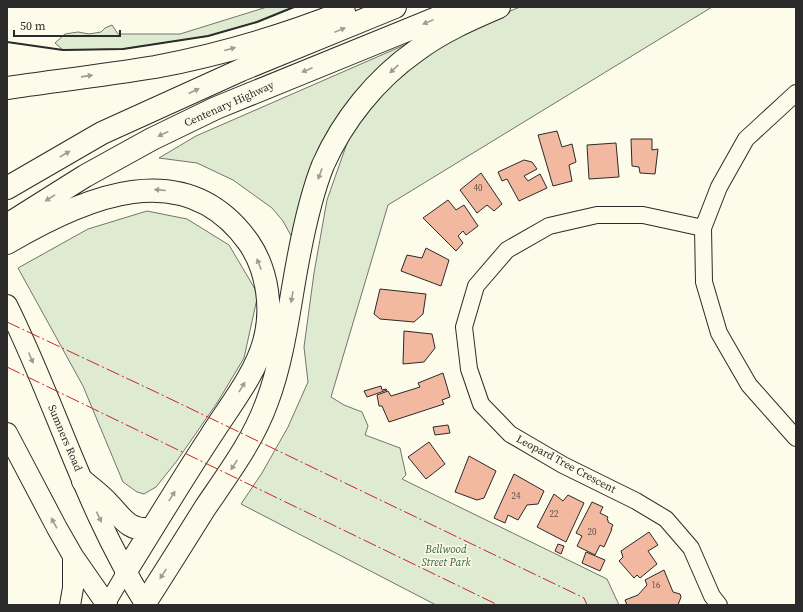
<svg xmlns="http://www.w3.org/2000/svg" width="803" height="612" font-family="'Source Serif 4',serif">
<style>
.green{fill:#deebd1;stroke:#74746e}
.building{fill:#f2b8a0;stroke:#2b2b2b}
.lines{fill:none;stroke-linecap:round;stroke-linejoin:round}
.minor-casing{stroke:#2b2b2b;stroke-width:18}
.major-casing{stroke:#2b2b2b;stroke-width:22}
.highway-casing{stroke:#2b2b2b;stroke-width:24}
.minor{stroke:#fdfbea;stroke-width:16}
.major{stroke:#fdfbea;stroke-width:20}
.highway{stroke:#fdfbea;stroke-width:22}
.wall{stroke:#2b2b2b;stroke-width:2}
.power{stroke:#c62828;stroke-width:1;stroke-dasharray:14 3 2 3;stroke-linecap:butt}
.oneway{fill:#9e9d94}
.labels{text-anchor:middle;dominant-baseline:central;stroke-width:3;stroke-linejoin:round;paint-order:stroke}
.number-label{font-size:9px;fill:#5d4e48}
.street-label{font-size:11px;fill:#2b2b2b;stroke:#fdfbea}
.park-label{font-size:11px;font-style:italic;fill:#34623c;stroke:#fdfbea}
</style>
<rect width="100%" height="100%" fill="#fdfbea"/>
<path class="green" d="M267,7H294L257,22L208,36L123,49L63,50L55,43L65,34L78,32L89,34L101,32L105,28L112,25L118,34H180Z
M520,7H712L388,205L331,397L344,405L362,412L368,426L365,435L400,448L406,475L402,479L607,579L619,605H436L241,504L262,473L288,427L308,382L304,347L314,273L327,200L352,129L390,82L430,49L479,24Z
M416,40L360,90L295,243L283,221L272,208L233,180L197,163L159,158L196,136Z
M147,211L187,219L229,245L258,294L244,358L217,403L176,462L156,487L144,494L137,492L123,482L83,386L18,268L88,229Z"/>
<path class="building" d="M557,131L562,147L572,144L576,162L569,165L572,181L553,186L538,135Z
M631,139H652V150L658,149L655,174L640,173L639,167L632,166Z
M616,143L619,177L589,179L587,145Z
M524,160L532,162L537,169L524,176L528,181L540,174L547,188L519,201L507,179L502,181L498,172Z
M481,173L502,204L494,211L487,205L477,213L460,190Z
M448,200L456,210L464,205L478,226L466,235L463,231L458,236L463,243L456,251L423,218Z
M426,248L449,260L441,286L401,271L407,255L422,258Z
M380,289L426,294L423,314L414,322L380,319L374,314Z
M404,331L432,334L435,348L424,362L403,364Z
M443,373L450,397L442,400L444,404L389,422L382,406H379L377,395L388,391L391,396L420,387L418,383Z
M381,386L382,390L386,389L387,390L367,397L364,391Z
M448,425L450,433L435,435L433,427Z
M429,442L445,464L426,479L408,457Z
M469,456L496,471L484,498L477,500L455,492Z
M514,474L544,491L538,504L527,505L518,520L508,515L505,523L494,518Z
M554,494L563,501L568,495L584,503L566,542L537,527Z
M592,502L603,507L600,513L608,517L607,519L608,520V522L613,525L611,529H612L604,547L600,545L595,555L577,546L582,536L576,533Z
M649,532L658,545L648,551L657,564L640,578L637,575L634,578L619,561L623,557L621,551Z
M558,544L564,546L561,554L555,551Z
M586,552L605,560L600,571L582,563Z
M664,570L673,592L680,594L681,597L678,605H627L625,600L638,595L647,585L645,580Z"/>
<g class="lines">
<defs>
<path id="minor" d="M796,93L746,139L719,187L703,228L704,282L719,333L749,385L796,438
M703,228L643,215H597L549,226L507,250L476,286L464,327L469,369L481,404L510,434L563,465L636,501L666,519L691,548L712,596L719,605
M106,605L126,571"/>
<path id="major" d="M7,305C56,403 86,512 146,605
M7,433L57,528L73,556L107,605
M70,605L73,588V556"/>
<path id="highway" d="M7,88C56,81 106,75 155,67C219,55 283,36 344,12
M7,188L102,133L241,70L395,7
M7,225L85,176L152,139L216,108L464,7
M7,243C83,198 185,152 249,243C268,271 273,310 264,342C255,375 228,408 210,437C181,481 154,526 126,571
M83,481C91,488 100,494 107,502C122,517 127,531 151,529
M145,603C165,572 185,540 205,508C228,474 253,441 267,402C284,357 289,307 298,260C304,228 311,195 323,165C343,120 376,79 416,51C441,32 471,19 499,7"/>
</defs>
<use href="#minor" class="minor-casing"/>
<use href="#major" class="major-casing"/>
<use href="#highway" class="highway-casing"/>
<use href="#minor" class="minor"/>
<use href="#major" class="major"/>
<use href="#highway" class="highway"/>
<path class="wall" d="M7,42L63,50L123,49L208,36L257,22L294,7"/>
<path class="power" d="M7,322L158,393L584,598L587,605
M7,367L498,605"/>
</g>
<defs><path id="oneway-solid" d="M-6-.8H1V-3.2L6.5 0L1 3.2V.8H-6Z"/></defs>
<g class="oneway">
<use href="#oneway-solid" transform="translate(428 22) rotate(158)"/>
<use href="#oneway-solid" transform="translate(340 30) rotate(-22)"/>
<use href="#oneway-solid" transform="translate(230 49) rotate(-15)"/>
<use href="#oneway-solid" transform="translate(394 69) rotate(137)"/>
<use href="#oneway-solid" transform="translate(307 70) rotate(157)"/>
<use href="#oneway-solid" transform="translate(87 76) rotate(-8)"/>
<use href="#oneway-solid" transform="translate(194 91) rotate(-25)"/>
<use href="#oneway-solid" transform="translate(163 134) rotate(154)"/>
<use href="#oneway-solid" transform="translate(65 154) rotate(-30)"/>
<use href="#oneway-solid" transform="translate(320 174) rotate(110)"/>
<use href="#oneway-solid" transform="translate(160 190) rotate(-175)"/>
<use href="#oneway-solid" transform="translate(50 198) rotate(148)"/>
<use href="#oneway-solid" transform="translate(259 264) rotate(-111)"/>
<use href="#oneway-solid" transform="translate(292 297) rotate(100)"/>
<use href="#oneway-solid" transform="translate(31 358) rotate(67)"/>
<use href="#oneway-solid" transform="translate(242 387) rotate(-59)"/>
<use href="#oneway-solid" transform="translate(234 465) rotate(123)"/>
<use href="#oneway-solid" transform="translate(172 496) rotate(-58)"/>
<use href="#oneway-solid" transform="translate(99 517) rotate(65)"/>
<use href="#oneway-solid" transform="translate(54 523) rotate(-119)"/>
<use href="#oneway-solid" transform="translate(163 574) rotate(123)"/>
</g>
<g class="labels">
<g class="number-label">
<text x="478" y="188">40</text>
<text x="516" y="496">24</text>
<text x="554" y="514">22</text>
<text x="592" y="532">20</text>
<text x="656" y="585">16</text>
</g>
<g class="street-label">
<text transform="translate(229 104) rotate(-24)">Centenary Highway</text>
<text transform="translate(65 438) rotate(67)">Sumners Road</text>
<text transform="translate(566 464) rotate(28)">Leopard Tree Crescent</text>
</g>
<g class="park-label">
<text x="446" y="549">Bellwood<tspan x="446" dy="13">Street Park</tspan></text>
</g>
</g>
<rect width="803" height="612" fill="none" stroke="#2b2b2b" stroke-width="16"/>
<path d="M14 30v6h106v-6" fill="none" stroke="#2b2b2b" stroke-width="2"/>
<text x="20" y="30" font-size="12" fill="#2b2b2b" stroke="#fdfbea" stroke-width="3" paint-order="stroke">50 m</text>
</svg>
